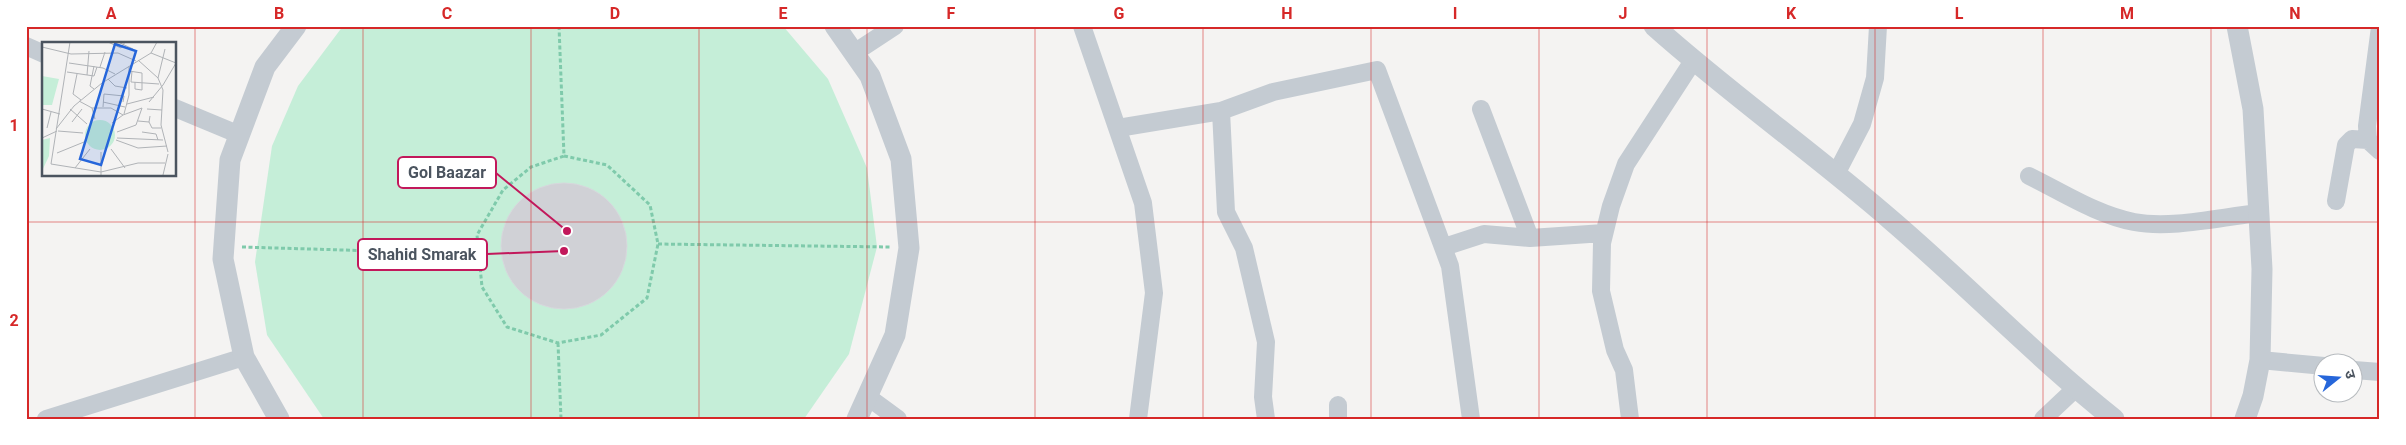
<svg xmlns="http://www.w3.org/2000/svg" width="2406" height="445" font-family="Roboto,'Noto Sans Devanagari',sans-serif">
<style>
.grass{fill:#c5eed8}
.building{fill:#d0d1d6;stroke:#d7d8dd}
.lines{fill:none;stroke-linecap:round;stroke-linejoin:round}
.path{stroke:#7fcaab;stroke-width:3;stroke-dasharray:4 2.5;stroke-linecap:butt}
.minor{stroke:#c4cbd2;stroke-width:18}
.tertiary{stroke:#c4cbd2;stroke-width:21}
.grid{fill:none;stroke:#d62828;stroke-width:1;stroke-opacity:0.55}
.inset-road{fill:none;stroke:#b0b3b7;stroke-width:1}
.view{fill:#2666da;fill-opacity:0.15;stroke:#2666da;stroke-width:2.5}
.inset-edge{fill:none;stroke:#4b545f;stroke-width:2.5}
.leader{fill:none;stroke:#c2185b;stroke-width:2}
.callout-dot{fill:#c2185b;stroke:#fff;stroke-width:2}
.callout{fill:#fff;stroke:#c2185b;stroke-width:2}
.callout-label{font-size:16px;text-anchor:middle;font-weight:bold;fill:#4b545f}
.neatline{fill:none;stroke:#d62828;stroke-width:2}
.grid-label{font-size:16px;text-anchor:middle;font-weight:bold;fill:#d62828}
</style>
<rect width="100%" height="100%" fill="#f4f3f2"/>
<path class="grass" d="M343,26H783L828,79L867,168L877,247L849,354L804,419H324L267,335L255,262L272,146L298,86Z"/>
<path class="building" d="M501 246a63 63 0 1 1 126 0a63 63 0 1 1-126 0Z"/>
<g class="lines">
<path class="path" d="M559,26L564,156
M564,156L607,165L650,205L658,244L647,298L601,335L558,343L507,327L482,287L477,235L503,190L531,167Z
M658,244L891,247
M242,247L479,254
M558,343L561,419"/>
<path class="minor" d="M1082,26L1143,203L1154,293L1138,419
M2380,27L2367,126L2368,140L2380,151
M26,46L44,54
M854,53L895,26
M175,108L240,135
M1481,109L1530,238
M1221,111L1226,212L1244,248L1266,342L1263,397L1266,419
M1118,128L1221,111L1273,92L1377,70L1450,266L1471,419
M1836,174L1862,124L1875,78L1878,26
M2029,176C2062,192 2097,215 2134,222C2172,229 2220,217 2259,213
M2336,201L2346,145L2352,139L2368,140
M1444,247L1484,234L1530,238L1604,233
M2260,360L2324,366
M2354,370L2380,372
M868,397L898,419
M46,419L244,357
M1338,419V405
M1630,419L1624,370L1615,350L1601,291L1602,243L1611,206L1626,164L1693,61
M2043,419L2076,388"/>
<path class="tertiary" d="M835,26L870,76L901,159L909,248L895,335L857,419
M1654,26C1730,94 1814,153 1891,220C1967,285 2036,357 2114,419
M2237,26L2253,109L2262,269L2260,360L2253,396L2245,419
M279,419L244,357L223,259L230,160L265,67L296,26"/>
</g>
<path class="grid" d="M195,26V419M363,26V419M531,26V419M699,26V419M867,26V419M1035,26V419M1203,26V419M1371,26V419M1539,26V419M1707,26V419M1875,26V419M2043,26V419M2211,26V419M26,222H2380"/>
<g transform="translate(42 42)">
<rect width="134" height="134" fill="#f4f3f2"/>
<path d="M0,34L17,37L10,63H0ZM43 93a15 15 0 1 1 30 0a15 15 0 1 1-30 0Z" fill="#c5eed8"/>
<path d="M8,96L7,114L0,129V98Z" fill="#c5eed8"/>
<path class="inset-road" d="M28,0L9,122L59,130L96,121H123M66,0L79,6L83,0M76,0L91,7M0,5L29,12L76,11L94,19M123,7L116,36L121,48L119,83L126,110M109,11L134,21M96,18L116,36M27,21L61,26L73,32M52,24L48,44L52,47M58,25L63,10M87,29L100,31V48L93,47V40M90,29L89,40L117,42M25,30L52,34L55,25M35,32L31,52L39,58M45,33L47,9M66,37L73,44L85,46M37,59L50,66L53,77M61,60L83,65M107,60L121,43L134,21M85,62L112,55M61,65L62,52L82,54L81,60M50,66H69L81,73M0,67L18,72M28,67L45,82M105,67L120,68M82,72L87,53V24M96,79L107,80L108,74M30,80L40,67M107,80L110,86H119M70,81L81,73L100,66L94,83L75,90M5,86L9,70M14,87L32,64L60,41L109,11L115,0M16,89L41,91M100,90L114,92L116,98M0,96L15,89M75,96L121,98M74,98L96,106L125,104M69,107L83,126M59,110V133M15,111L42,100M33,126L48,107M121,133L126,112"/>
<path class="view" d="M73,2L94,9L59,123L38,117Z"/>
<rect width="134" height="134" class="inset-edge"/>
</g>
<path class="leader" d="M567 231L496 173M564 251L487 254"/>
<g class="callout-dot">
<circle cx="567" cy="231" r="5"/>
<circle cx="564" cy="251" r="5"/>
</g>
<g class="callout">
<rect x="398" y="157" width="98" height="31" rx="5"/>
<rect x="358" y="239" width="129" height="31" rx="5"/>
</g>
<g class="callout-label">
<text x="447" y="178">Gol Baazar</text>
<text x="422" y="260">Shahid Smarak</text>
</g>
<rect width="2406" height="445" fill="none" stroke="#ffffff" stroke-width="55"/>
<g transform="translate(2338 378) rotate(73)"><circle r="24" fill="#ffffff" stroke="#b7bbbf"/>
<path d="M0-4L9 19L0 12L-9 19Z" fill="#2666da"/>
<text y="-8" font-size="14" font-weight="bold" text-anchor="middle" fill="#4b545f">उ</text>
</g>
<rect x="28" y="28" width="2350" height="390" class="neatline"/>
<g class="grid-label">
<text x="111" y="19">A</text>
<text x="279" y="19">B</text>
<text x="447" y="19">C</text>
<text x="615" y="19">D</text>
<text x="783" y="19">E</text>
<text x="951" y="19">F</text>
<text x="1119" y="19">G</text>
<text x="1287" y="19">H</text>
<text x="1455" y="19">I</text>
<text x="1623" y="19">J</text>
<text x="1791" y="19">K</text>
<text x="1959" y="19">L</text>
<text x="2127" y="19">M</text>
<text x="2295" y="19">N</text>
<text x="14" y="131">1</text>
<text x="14" y="326">2</text>
</g>
</svg>
